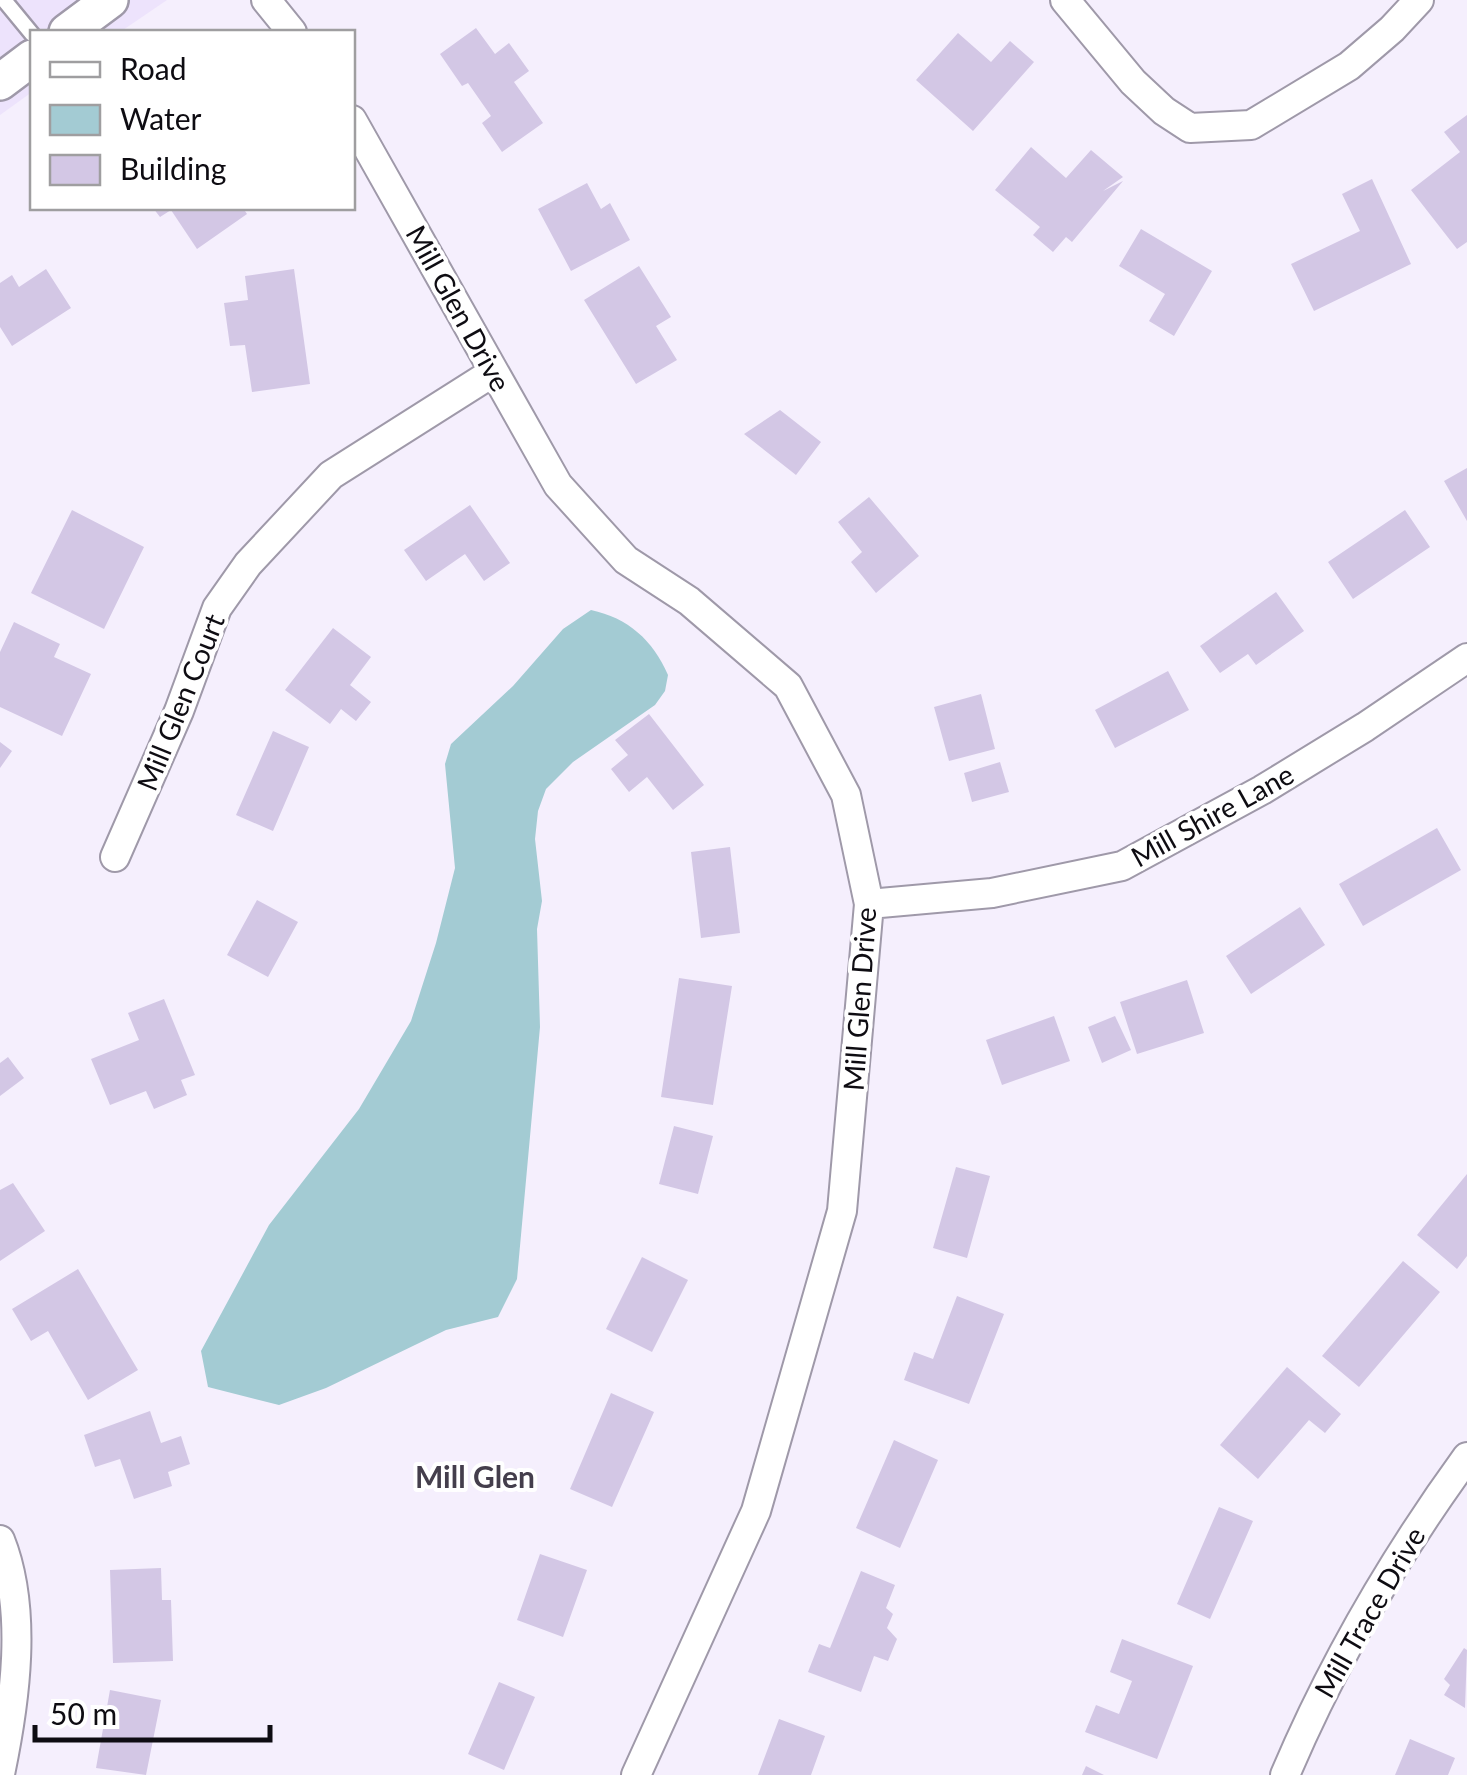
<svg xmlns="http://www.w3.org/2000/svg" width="1467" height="1775" font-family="Lato,sans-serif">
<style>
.built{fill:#ede3fc}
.water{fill:#a3cbd3}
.building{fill:#d3c7e5}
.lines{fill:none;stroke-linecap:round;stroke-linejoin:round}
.service-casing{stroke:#9f99a9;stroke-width:19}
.minor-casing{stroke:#9f99a9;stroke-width:32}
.tertiary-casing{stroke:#9f99a9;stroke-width:40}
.service{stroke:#fff;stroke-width:14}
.minor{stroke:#fff;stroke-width:28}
.tertiary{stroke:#fff;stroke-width:35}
.labels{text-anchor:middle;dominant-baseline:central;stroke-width:8;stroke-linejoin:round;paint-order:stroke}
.street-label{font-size:28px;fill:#0e0c12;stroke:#fff}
.neighbourhood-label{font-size:30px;font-weight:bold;fill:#443e4c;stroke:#fff}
</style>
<rect width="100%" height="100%" fill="#f5effd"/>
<path class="built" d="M0,0H167L120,32H32V92L0,115Z"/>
<path class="water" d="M591,610C628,618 653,640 668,675L665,691L655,705L573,762L546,789L538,811L535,839L542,901L537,929L540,1027L517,1279L498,1317L446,1330L326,1388L279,1405L208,1387L201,1351L269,1225L359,1109L411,1021L436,943L455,868L445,764L451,744L513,686L563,629Z"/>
<path class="building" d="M476,28L495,54L509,43L529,71L514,82L543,123L502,152L482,123L491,116L468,83L462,86L440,54Z
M958,33L991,62L1010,41L1034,62L973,131L916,80Z
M1467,115V242L1457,249L1411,190L1460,152L1444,132Z
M1031,147L1066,178L1091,150L1123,177L1103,191L1123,181L1072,242L1066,237L1053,252L1033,235L1040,227L995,190Z
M1372,179L1411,264L1314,311L1291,264L1360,231L1342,194Z
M587,183L601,209L610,203L630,240L571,271L538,209Z
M153,208H243L247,214L197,249L171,210L160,217Z
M1141,229L1212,271L1174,336L1149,321L1165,294L1119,266Z
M639,266L671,317L656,326L677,360L636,384L584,300Z
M46,269L71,308L12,346L0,327V283L12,275L19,287Z
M294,269L310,384L252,392L245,345L230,346L224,303L248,300L245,276Z
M780,410L821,442L796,475L744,434Z
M1467,468V521L1444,481Z
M869,497L919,556L876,593L851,562L862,552L838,522Z
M470,505L510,563L484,581L465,554L426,581L404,550Z
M72,510L144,547L104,629L31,593Z
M1405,510L1430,547L1353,599L1328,562Z
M1276,592L1304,631L1256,665L1248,654L1220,673L1200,646Z
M14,622L60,644L54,657L91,674L62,736L0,707V652Z
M333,628L371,657L350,685L371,702L356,721L341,709L330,724L285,690Z
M1168,671L1189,710L1115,748L1095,710Z
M981,694L995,749L949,761L934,707Z
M649,714L704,785L673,810L647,777L629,792L611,769L628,755L615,740Z
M273,731L309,747L273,831L236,815Z
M0,742L12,751L0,768Z
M1000,762L1009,792L972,802L964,773Z
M1437,828L1461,870L1363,926L1339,884Z
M730,847L740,933L701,938L691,852Z
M257,900L298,922L268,977L227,955Z
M1300,907L1325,945L1251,994L1226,956Z
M679,978L732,986L713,1105L661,1097Z
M1187,980L1204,1033L1137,1054L1120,1002Z
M164,999L195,1075L181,1080L187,1095L154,1109L146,1091L110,1105L91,1059L139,1040L128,1013Z
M1054,1016L1070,1061L1002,1085L986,1040Z
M1115,1016L1131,1050L1102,1063L1088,1027Z
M8,1057L24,1078L0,1096V1063Z
M674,1126L713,1136L698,1194L659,1184Z
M956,1167L990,1176L967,1258L933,1248Z
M1467,1174V1256L1457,1269L1417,1235Z
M13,1183L45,1231L0,1261V1190Z
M642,1257L688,1280L652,1352L606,1329Z
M1403,1261L1440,1292L1359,1387L1322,1356Z
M78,1269L138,1370L88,1400L48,1331L31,1341L12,1309Z
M957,1296L1004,1314L969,1404L904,1380L914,1352L933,1359Z
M1287,1367L1341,1414L1325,1433L1309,1420L1258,1479L1220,1445Z
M611,1393L654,1412L612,1507L570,1489Z
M150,1411L161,1443L181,1436L190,1464L168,1472L172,1486L134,1499L120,1459L95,1467L84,1435Z
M894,1440L938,1460L900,1548L856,1528Z
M1219,1507L1253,1521L1210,1619L1177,1604Z
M540,1554L587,1570L563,1637L517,1620Z
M161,1568L162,1600H171L173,1661L113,1663L110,1570Z
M861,1571L895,1585L886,1608L893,1614L887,1628L897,1639L888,1661L874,1656L861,1692L808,1672L819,1644L830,1648Z
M1122,1639L1193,1666L1157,1759L1085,1732L1096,1705L1119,1714L1132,1681L1110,1672Z
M1464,1648L1467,1650L1465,1708L1444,1695L1450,1685L1444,1679Z
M499,1682L535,1697L504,1770L468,1754Z
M110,1690L161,1700L146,1775L96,1768Z
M779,1719L825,1736L811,1775H758Z
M1410,1739L1455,1758L1448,1775H1395Z
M1086,1766L1104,1775H1082Z"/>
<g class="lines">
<defs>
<path id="service" d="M4,0L32,34"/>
<path id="minor" d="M266,0L292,32
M1065,0L1133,82L1164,111L1190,128L1251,125L1349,66L1392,29L1419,0
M352,120L558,485L626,560L689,601L788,686L846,795L869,904L842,1211L756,1511L636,1775
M115,857L179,711L217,608L248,564L331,475L492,373
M869,904L992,893L1122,866L1262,790L1365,727L1467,658
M0,1540C28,1610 15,1702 0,1774
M1285,1775C1333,1662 1395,1556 1467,1457"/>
<path id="tertiary" d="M67,32L110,0
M0,82L32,58"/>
</defs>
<use href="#service" class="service-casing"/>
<use href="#minor" class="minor-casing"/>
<use href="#tertiary" class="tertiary-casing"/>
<use href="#service" class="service"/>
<use href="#minor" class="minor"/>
<use href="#tertiary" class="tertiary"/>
</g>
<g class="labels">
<g class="street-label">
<text transform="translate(459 308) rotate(61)">Mill Glen Drive</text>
<text transform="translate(180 702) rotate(-68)">Mill Glen Court</text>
<text transform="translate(1212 815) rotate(-29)">Mill Shire Lane</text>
<text transform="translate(859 999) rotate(-86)">Mill Glen Drive</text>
<text transform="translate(1369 1612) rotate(-60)">Mill Trace Drive</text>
</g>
<g class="neighbourhood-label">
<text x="475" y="1476">Mill Glen</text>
</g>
</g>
<rect x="30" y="30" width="325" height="180" fill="#ffffff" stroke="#9f9ea0" stroke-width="2.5"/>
<rect x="50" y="62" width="50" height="15" fill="#ffffff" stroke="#9f9ea0" stroke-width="2.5"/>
<text x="120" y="80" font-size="30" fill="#0e0c12">Road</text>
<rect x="50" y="105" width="50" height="30" fill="#a3cbd3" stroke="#9f9ea0" stroke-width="2.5"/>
<text x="120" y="130" font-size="30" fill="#0e0c12">Water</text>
<rect x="50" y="155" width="50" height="30" fill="#d3c7e5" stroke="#9f9ea0" stroke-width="2.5"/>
<text x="120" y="180" font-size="30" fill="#0e0c12">Building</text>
<path d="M35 1725v15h235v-15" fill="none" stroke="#0e0c12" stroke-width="5"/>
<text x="50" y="1725" font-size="30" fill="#0e0c12" stroke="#ffffff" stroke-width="8" paint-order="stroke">50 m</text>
</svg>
